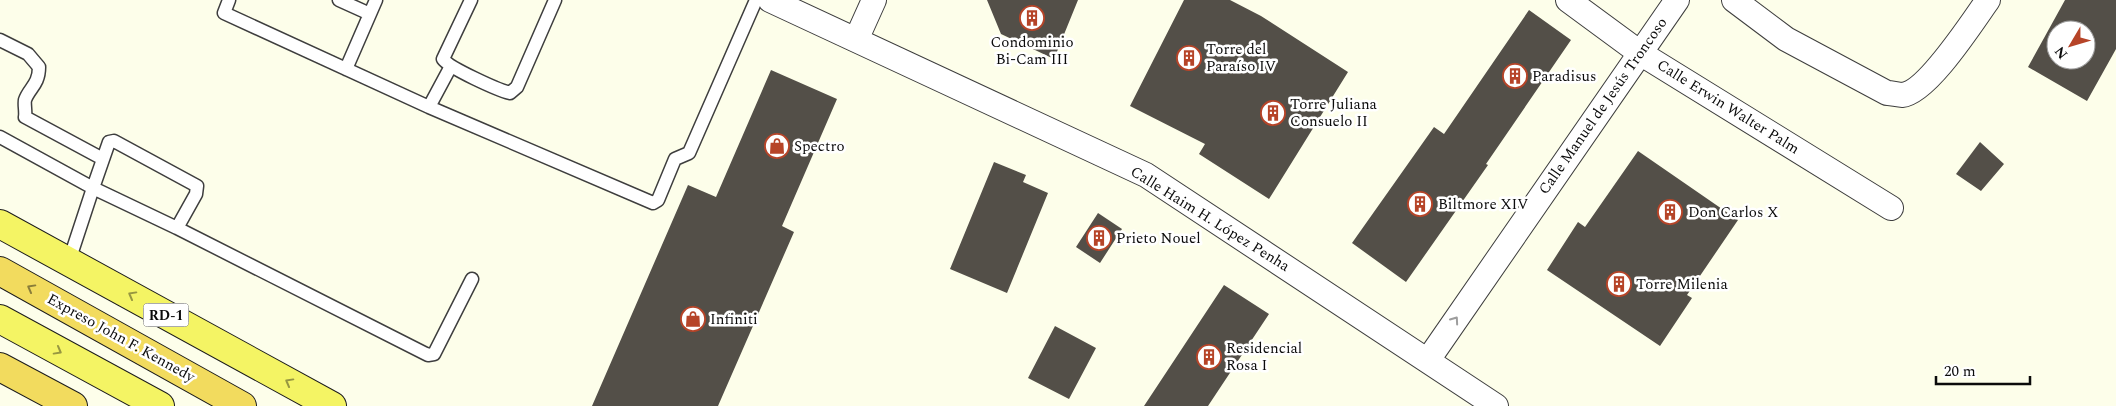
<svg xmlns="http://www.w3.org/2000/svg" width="2116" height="406" font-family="Spectral,serif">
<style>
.building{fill:#534f48;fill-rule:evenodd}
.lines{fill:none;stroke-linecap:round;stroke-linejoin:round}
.service-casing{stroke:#3e3e3e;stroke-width:15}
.minor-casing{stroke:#3e3e3e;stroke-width:26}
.primary-casing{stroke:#1c1c1c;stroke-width:30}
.trunk-casing{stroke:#1c1c1c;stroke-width:30}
.service{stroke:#fff;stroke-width:12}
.minor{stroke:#fff;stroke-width:24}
.primary{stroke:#f4f464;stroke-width:28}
.trunk{stroke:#f2db5e;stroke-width:28}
.oneway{stroke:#8a7d39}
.oneway2{stroke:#979740}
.oneway3{stroke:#9d9d9d}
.labels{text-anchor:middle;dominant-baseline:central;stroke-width:5;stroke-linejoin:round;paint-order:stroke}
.shield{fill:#fff;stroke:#545454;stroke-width:1}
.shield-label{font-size:14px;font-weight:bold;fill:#0b0b0b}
.poi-label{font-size:15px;fill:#0b0b0b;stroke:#fff;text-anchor:start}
.street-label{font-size:15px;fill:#0b0b0b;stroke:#fff}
</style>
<rect width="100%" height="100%" fill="#fdfeea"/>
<path class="building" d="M987,0H1078L1054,59L1001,34Z
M1184,0H1230L1261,16L1348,72L1269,199L1199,154L1205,144L1130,106Z
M2065,0H2116V49L2087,101L2028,67ZM2056,30H2086V60H2056Z
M1529,10L1571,40L1486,164L1488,165L1406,282L1352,243L1434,127L1444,134Z
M771,70L837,99L782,226L794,232L718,406H592L688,185L716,197Z
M1980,142L2004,164L1981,191L1956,174Z
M1638,151L1738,220L1687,295L1692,298L1660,346L1547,270L1578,222L1585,227Z
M994,162L1026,175L1023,182L1048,193L1007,293L950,269Z
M1098,213L1122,229L1100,263L1076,247Z
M1224,285L1269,314L1208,406H1144Z
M1055,326L1096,348L1069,399L1028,378Z"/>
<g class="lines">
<defs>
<path id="service" d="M229,0L224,13L429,107L653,203L658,200L675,159L689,153L756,0
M339,0L370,14
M471,0L443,59C449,68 498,90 510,93L517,87L555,0
M0,40L28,54L39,67C39,85 29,88 25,100C24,104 26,112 25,117L103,159
M346,69L376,0
M429,107L451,66
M0,137L93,188L69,261
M177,228L196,194L197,186L114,141L109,142L93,188L177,228L428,355L434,354L472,279"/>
<path id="minor" d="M770,0L1146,175L1496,406
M1568,0L1640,53L1891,208
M1734,0L1786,39L1887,93C1892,93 1898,95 1902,95C1927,93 1973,21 1988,0
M856,40L874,0
M1428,360L1677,0"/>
<path id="primary" d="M0,224L332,406
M0,319L160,406"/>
<path id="trunk" d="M0,271L242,406
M0,367L73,406"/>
</defs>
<use href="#service" class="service-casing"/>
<use href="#minor" class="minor-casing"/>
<use href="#primary" class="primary-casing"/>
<use href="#trunk" class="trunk-casing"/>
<use href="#service" class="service"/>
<use href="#minor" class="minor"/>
<use href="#primary" class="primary"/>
<use href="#trunk" class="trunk"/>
</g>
<defs><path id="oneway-chevron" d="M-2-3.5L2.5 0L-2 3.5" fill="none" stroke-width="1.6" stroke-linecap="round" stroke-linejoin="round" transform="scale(1.25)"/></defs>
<use class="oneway" href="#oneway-chevron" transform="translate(31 288) rotate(-151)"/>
<g class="oneway2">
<use href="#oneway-chevron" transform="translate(132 295) rotate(-151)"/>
<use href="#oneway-chevron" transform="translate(58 351) rotate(29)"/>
<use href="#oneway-chevron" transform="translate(289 382) rotate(-151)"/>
</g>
<use class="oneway3" href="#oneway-chevron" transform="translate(1455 320) rotate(-55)"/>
<defs>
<symbol id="building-ring" viewBox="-11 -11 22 22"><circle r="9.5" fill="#fff" stroke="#b64428" stroke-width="1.5"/><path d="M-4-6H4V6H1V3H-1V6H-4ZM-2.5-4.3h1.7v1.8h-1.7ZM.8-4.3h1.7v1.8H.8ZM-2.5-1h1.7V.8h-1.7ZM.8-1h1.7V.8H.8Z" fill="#b64428"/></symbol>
<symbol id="shop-ring" viewBox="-11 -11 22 22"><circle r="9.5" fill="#fff" stroke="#b64428" stroke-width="1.5"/><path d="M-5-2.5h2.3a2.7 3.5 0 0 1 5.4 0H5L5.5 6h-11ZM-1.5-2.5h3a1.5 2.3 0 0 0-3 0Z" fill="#b64428"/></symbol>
</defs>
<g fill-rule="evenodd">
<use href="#building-ring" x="1018" y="4" width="28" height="28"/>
<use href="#building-ring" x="1175" y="44" width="28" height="28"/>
<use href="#building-ring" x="1501" y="62" width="28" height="28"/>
<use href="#building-ring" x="1259" y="99" width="28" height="28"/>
<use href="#shop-ring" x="763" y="132" width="28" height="28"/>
<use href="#building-ring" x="1406" y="190" width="28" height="28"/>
<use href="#building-ring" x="1656" y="198" width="28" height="28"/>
<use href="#building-ring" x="1085" y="224" width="28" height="28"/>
<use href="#building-ring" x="1605" y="270" width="28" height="28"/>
<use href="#shop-ring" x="679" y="305" width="28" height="28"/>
<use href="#building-ring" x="1195" y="343" width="28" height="28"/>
</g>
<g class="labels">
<rect class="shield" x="143.5" y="303.5" width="45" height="23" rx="4"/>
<g class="shield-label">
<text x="166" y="315">RD-1</text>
</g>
<g class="poi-label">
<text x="1032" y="42" text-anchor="middle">Condominio<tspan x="1032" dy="17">Bi-Cam III</tspan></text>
<text x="1206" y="49">Torre del<tspan x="1206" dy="17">Paraíso IV</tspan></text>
<text x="1532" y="76">Paradisus</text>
<text x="1290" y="104">Torre Juliana<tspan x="1290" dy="17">Consuelo II</tspan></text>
<text x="794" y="146">Spectro</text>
<text x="1438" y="204">Biltmore XIV</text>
<text x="1688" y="212">Don Carlos X</text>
<text x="1116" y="238">Prieto Nouel</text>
<text x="1636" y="284">Torre Milenia</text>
<text x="710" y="319">Infiniti</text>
<text x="1226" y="348">Residencial<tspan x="1226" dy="17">Rosa I</tspan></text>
</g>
<g class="street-label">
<text transform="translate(1603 106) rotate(-55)">Calle Manuel de Jesús Troncoso</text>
<text transform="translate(1728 107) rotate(32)">Calle Erwin Walter Palm</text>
<text transform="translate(1210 219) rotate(32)">Calle Haim H. López Penha</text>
<text transform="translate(121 338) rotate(29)">Expreso John F. Kennedy</text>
</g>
</g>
<g transform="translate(2071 45) rotate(232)"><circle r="24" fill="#ffffff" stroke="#9d9d9d"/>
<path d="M0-4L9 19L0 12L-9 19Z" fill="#b64428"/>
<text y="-8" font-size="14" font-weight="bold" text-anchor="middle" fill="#0b0b0b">N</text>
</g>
<path d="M1936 376v8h94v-8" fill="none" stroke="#0b0b0b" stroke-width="2.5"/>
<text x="1944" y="376" font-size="15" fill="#0b0b0b" stroke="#ffffff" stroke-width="4" paint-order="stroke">20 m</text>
</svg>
